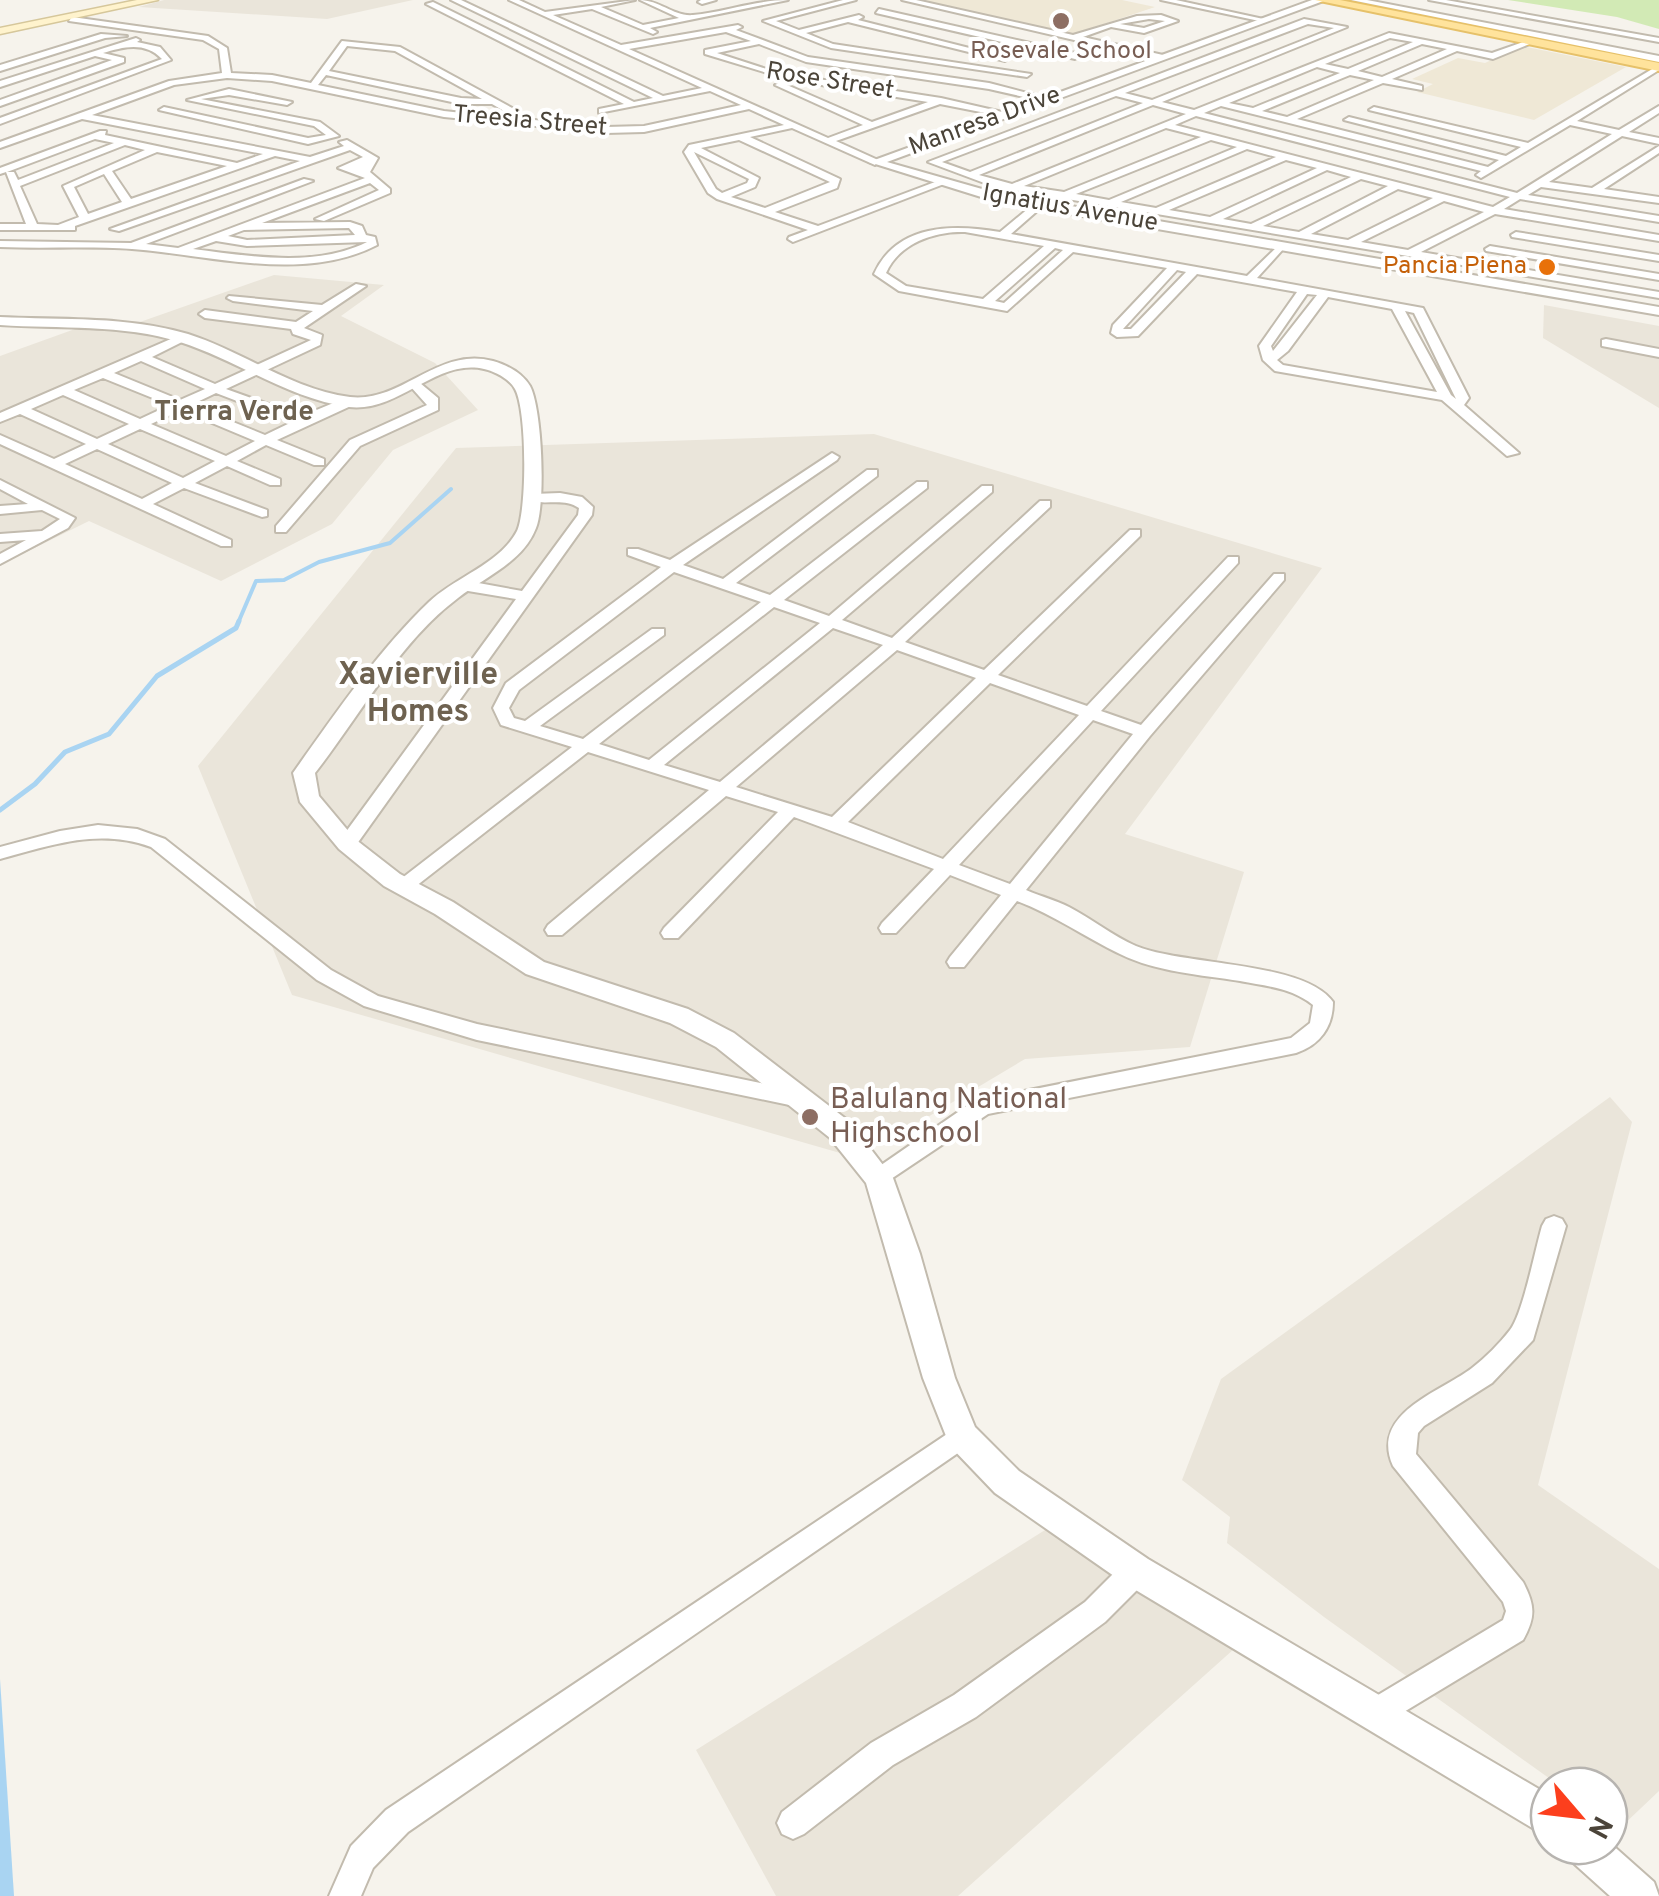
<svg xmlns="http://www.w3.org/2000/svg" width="1659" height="1896" font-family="Overpass,sans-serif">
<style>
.residential{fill:#eae5da}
.education{fill:#efe8d6}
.green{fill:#d2eab5}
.water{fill:#a9d4f2}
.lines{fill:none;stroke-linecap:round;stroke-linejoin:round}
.stream-far1{stroke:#a9d4f2;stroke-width:4}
.stream{stroke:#a9d4f2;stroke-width:5}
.minor-casing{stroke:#c2bbae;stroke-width:4}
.tertiary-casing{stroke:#c2bbae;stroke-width:4}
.secondary-casing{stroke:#d6c79b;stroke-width:3}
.primary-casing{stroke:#e6c16a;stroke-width:4}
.minor{fill:#fff;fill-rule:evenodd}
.tertiary{fill:#fff;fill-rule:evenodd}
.secondary{fill:#fff3cd;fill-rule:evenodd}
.primary{fill:#ffe39c;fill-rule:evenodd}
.education-dot{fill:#8d6e63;stroke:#fff;stroke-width:4}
.food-dot{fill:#e8710a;stroke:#fff;stroke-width:4}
.labels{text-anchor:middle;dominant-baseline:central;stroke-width:8;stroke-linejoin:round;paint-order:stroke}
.far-education-label{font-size:25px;fill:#785e54;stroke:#fff}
.far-street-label{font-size:25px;fill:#4b4439;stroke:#fff}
.far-food-label{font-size:25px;fill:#c56008;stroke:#fff;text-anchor:end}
.far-neighbourhood-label{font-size:28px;font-weight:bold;fill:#6e6250;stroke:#fff}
.education-label{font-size:30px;fill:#785e54;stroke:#fff;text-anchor:start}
.neighbourhood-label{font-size:32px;font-weight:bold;fill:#6e6250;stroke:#fff}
</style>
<rect width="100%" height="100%" fill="#f6f3ec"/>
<path class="residential" d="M164,0H413L327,19L139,7Z
M274,275L384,285L341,316L435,363L478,410L393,450L332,524L221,581L89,521L0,565V356L100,320L140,322Z
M1544,305L1659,326V408L1543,338Z
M874,434L1322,568L1125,834L1244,872L1190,1047L1025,1059L921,1121L847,1155L292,995L198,766L456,448Z
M1610,1097L1632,1122L1538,1485L1659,1569V1791L1620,1828L1609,1821V1786H1560L1324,1617L1227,1543L1230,1517L1182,1480L1221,1379Z
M1053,1525L1234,1649L958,1896H776L696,1750Z"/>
<path class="education" d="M917,0H1122L1155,7L1071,35Z
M1521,46L1626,67L1534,120L1417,92L1433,84L1412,79L1458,58L1485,63Z"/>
<path class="green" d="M1508,0H1659V29L1617,17Z"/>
<path class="water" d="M0,1679L14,1896H0Z"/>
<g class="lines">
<path class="stream-far1" d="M238,623L256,581L284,580L319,562L390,543L451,489"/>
<path class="stream" d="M0,810L35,784L65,752L109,734L157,676L236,628L239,621"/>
<defs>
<path id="minor" d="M451,0H461L663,96L702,88L509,0H519L545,12L635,0L601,7L643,25L679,18L640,0C659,0 675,17 693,15C725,12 755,0 788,0L650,28L657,32L653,34L592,9L553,15L621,45L738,25L742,27L736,30L808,57L989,83L1050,99L1046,102L989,89L806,62L759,44L717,53L779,73L941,98L1011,114L1006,117L940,104L836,141L878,160L875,165L792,128L750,137L840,179L837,188L775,212L818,226L935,182L944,184L793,242L788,239L789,237L808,230L717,199L708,193L684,152L689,145L784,125L749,109L644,132L606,133L444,117L272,81L227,78L174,85L92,115L310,157L344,146L339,142L347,140L378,158L370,172L390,189V193L324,221L315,219L379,190L370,183L262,223L350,222L362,226L366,235L375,237L377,245C303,283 211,255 132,249C88,246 44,249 0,247V241L131,243L304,179L313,181L146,244L178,248L365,178L338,168L363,157L350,150L119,231L110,229L300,161L275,156L75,226V230H0V224H26L6,172L0,174V168L100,131H106L105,135L237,163L263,154L82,119L0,148V142L169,81L222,73L219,49L203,40L69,21L72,17L208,36L227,48L231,73L272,75L311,83L342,41L400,47L525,115L524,119L606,127L644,126L741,105L710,91L599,113V109L624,104L426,4L433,2L634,102L653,98ZM726,32L751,41L705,50V54L787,79L775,85L863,125L828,138L629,49ZM347,46L395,51L482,99L461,98L329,71ZM326,75L461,104H492L518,119L444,111L318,85ZM796,81L928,102L872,122L787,85ZM95,139L114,143L18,180L14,172H7ZM739,140L830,182L765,208L731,197L755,187L759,178L701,148ZM125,145L145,150L63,186L79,217L58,225L37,224L20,186ZM157,152L227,166L131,199L112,171ZM694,152L749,179L747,183L722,193L716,189ZM104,174L122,202L88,214L74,187ZM349,228L355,235L247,240L228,236L244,230ZM216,241L247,246L367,242C315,268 249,256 193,249Z
M701,0H716L702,4L698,2Z
M843,0H856L776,21L799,30L859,15L863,17L858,20L1009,58L1005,61L848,22L806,33L833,44L1031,74L1027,77L831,48L763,21Z
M902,0H916L1073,35L1137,16L1161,15L1178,21L1144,33L1111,27L1083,37L1163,55L1160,60ZM1149,19L1165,21L1144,28L1120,24Z
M1161,0H1176L1268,20L1264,22Z
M1351,0H1367L1659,56V62Z
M1429,0H1446L1659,38V42Z
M879,9L1075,53L1079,56L1075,59L876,13Z
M1304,19L1347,27L1162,102L1194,110L1389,33L1492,53L1532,39V43L1493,59L1457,51L1392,79L1422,86V90L1383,83L1297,119L1488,167L1499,160L1344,120L1349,117L1506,156L1521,147L1369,110L1374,107L1528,143L1659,65V70L1577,121L1619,130L1659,106V113L1629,132L1659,138V144L1622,136L1549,182L1592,188L1659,146V153L1604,189L1659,197V203L1541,187L1528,195L1659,216V222L1520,199L1504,209L1659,235V241L1495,214L1421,252L1659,292V298L995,187L928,162ZM1308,24L1334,28L1152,100L1125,93ZM1390,38L1413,42L1348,69L1325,64ZM1422,44L1447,49L1382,77L1358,71ZM1317,67L1340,73L1253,108L1229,103ZM1350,75L1374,80L1287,117L1262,111ZM1116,96L1143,103L970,172L942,162ZM1153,105L1186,114L1012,184L979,175ZM1221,106L1481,171L1476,175L1481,178L1570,125L1612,134L1517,193L1204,113ZM1196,116L1510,197L1493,207L1175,125ZM1166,128L1201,137L1064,192L1024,186ZM1211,140L1237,147L1109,200L1076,194ZM1247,149L1276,157L1156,208L1121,202ZM1286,160L1317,168L1210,217L1169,210ZM1327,170L1351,177L1251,224L1223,219ZM1361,179L1388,186L1299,232L1263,226ZM1398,189L1433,198L1348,240L1311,234ZM1444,201L1484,212L1408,250L1361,242Z
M101,34L127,36L105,38L0,71V65Z
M136,38L140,40L137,42L160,47L171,60L0,124V118L162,59C145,41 123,47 103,53L124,58V62L0,106V100L112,60L95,56L0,87V81Z
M229,89L292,102L287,105L229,95L201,99L320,122L339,136L308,144L159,110L164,107L308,138L326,135L314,126L187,100Z
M1035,203L1044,205L1011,234L1247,276L1281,243L1286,246L1257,278L1423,308L1469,398L1464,405L1519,453L1507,456L1442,400L1275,371L1263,360L1259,346L1297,292L1197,274L1138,336L1117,337L1111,333L1113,325L1167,268L1073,252L1007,311L899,291L874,274C897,223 954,224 1000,232ZM965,232L1044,246L983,299L906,286L886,273C899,243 935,231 965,232ZM1055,248L1063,250L1004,303L995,301ZM1177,270L1186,272L1131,329H1123ZM1307,294L1317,295L1273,351L1271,346ZM1328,297L1392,309L1437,392L1283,365L1277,360L1288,351ZM1405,311L1414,313L1456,399L1451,395Z
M1516,232L1659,255V261L1512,237L1511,235Z
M1490,246L1659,274V280L1486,251L1485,249Z
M356,284L366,286L304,328L322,335L320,345L226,389L302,416L343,399H353V405L277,440L324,459V465H314L266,445L237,461L280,479V485H270L227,466L195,483L267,510V516L262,517L184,488L153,504L231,540V546H221L0,444V435L54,459L86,444L20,414L0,422V413L180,335L190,338L152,357L215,384L311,340L293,334L291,329L205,318L199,314L205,310L296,322L313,311L233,301L227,298L229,296L322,305ZM141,361L205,389L180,400L114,373ZM103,378L170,405L140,419L74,390ZM216,393L292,422L265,435L191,405ZM63,395L129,424L97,439L31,409ZM181,410L255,441L226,456L151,424ZM140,429L215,461L183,478L108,444ZM97,449L172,483L142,499L65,464Z
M1606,339L1659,349V357L1602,346V340Z
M412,383H420L438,398V410L360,446L286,532H276V526L350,440L427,405L410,386Z
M832,453L839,457L837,460L683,565L723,579L867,470H877V476L736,583L770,595L917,482H927V488L784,600L829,616L982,486H992V492L842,620L892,638L1040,501H1050V507L905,642L984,670L1130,530H1140V536L998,675L1087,706L1228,557H1238V563L1101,711L1141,725L1274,574H1284V580L1150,736L1026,890C1040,896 1055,900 1069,907C1092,919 1113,936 1136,946C1185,966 1304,961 1333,1002C1333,1027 1320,1045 1296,1053L988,1114L879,1187L871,1184L868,1178L871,1172L974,1101L1291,1038L1310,1023L1313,1005C1292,988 1266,986 1240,981C1202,975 1156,972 1120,954C1085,937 1054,915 1017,901L964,967H950L947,962L950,957L1001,895L950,875L896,933H882L879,928L882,923L934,869L794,817L678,938H664L661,933L664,928L778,812L726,796L562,935H548L545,930L548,925L709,790L588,752L411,890H397L394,886L397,882L572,747L501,725L493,708L506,683L661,567L628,555V549H638L670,560ZM674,572L761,602L583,739L540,726L664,635V629H652L525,721L514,718L509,708L519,690ZM774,607L820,623L649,760L599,744ZM833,628L883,645L720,782L664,765ZM897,650L976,678L832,817L736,787ZM990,683L1079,715L943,859L848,822ZM1093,720L1133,734L1010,884L959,865Z
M0,480L75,518L68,528L0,564V554L26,540L0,542V534L42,531L60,519L42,510L0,514V506L28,504L0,489Z
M560,493L582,497L593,507L592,515L354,848H340L338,844L340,840L516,599L462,590L454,585L462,580L522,591L578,515L579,508C562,496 541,508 526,498L533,494Z
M98,825L137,829L165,839L331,970L378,996L477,1024L799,1091L807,1093L810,1099L807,1105L799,1107L477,1040L364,1006L317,980L151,847C98,828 52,845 0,859V847L60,831Z
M1554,1216L1562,1219L1566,1226L1533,1340L1492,1383L1424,1426L1418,1433L1416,1454L1523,1582C1535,1605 1536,1617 1523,1640L1379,1727L1368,1723L1364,1712L1368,1701L1503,1620L1506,1611L1503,1602L1393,1466C1369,1413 1441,1392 1472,1368C1485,1358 1500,1343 1510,1330C1523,1313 1535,1250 1542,1226L1546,1219Z
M962,1424L971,1428L975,1436L971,1444L408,1832L373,1868L361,1896H329L351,1846L386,1810Z
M1136,1558L1146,1561L1150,1571L1146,1581L1105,1622L976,1717L893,1765L804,1834L793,1839L782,1834L777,1823L782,1812L871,1743L954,1695L1085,1602L1126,1561Z"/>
<path id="tertiary" d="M1312,0H1326L887,162L996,193L1659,307V315L994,201L869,162Z
M0,317C62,320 128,316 188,334C242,351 293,390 350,397C402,403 438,346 493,361C507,365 522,373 530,386C542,408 546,504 536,528C523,562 485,577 458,598C399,642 360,716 315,773L319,796L355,839L400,874L453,902L544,962L688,1009L734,1033L850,1122L893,1178L920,1254L955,1378L975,1427L1019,1471L1148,1559L1549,1795V1838L1124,1583L995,1493L950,1446L923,1378L866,1183L830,1138L716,1047L670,1023L526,974L435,914L384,886L339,849L300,802L293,773C334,715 378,651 429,602C455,577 500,564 517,531C527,510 527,410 515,389C510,379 494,371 484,369C436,358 399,413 349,407C289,399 237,360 180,342C123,324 59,329 0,325Z
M1609,1842L1654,1882L1659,1896H1610L1570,1860L1564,1846H1609Z"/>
<path id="secondary" d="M137,0H158L0,34V28Z"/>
<path id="primary" d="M1315,0H1340L1659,63V71Z"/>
</defs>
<use href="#minor" class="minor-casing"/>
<use href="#tertiary" class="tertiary-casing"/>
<use href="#secondary" class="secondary-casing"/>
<use href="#primary" class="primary-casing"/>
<use href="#minor" class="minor"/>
<use href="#tertiary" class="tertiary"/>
<use href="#secondary" class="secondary"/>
<use href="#primary" class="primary"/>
</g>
<g class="education-dot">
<circle cx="1061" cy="21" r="10"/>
<circle cx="810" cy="1117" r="10"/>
</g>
<circle class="food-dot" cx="1547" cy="267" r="10"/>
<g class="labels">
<g class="far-education-label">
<text x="1061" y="52">Rosevale School</text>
</g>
<g class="far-street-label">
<text transform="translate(830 82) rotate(9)">Rose Street</text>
<text transform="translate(530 122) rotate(5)">Treesia Street</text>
<text transform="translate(985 122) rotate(-20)">Manresa Drive</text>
<text transform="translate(1070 209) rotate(10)">Ignatius Avenue</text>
</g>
<g class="far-food-label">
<text x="1527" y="267">Pancia Piena</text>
</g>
<g class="far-neighbourhood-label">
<text x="234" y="413">Tierra Verde</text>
</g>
<g class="education-label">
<text x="830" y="1100">Balulang National<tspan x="830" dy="34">Highschool</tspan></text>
</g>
<g class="neighbourhood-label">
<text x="418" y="676">Xavierville<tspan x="418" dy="37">Homes</tspan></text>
</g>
</g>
<g transform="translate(1579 1816) rotate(118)"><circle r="48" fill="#ffffff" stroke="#b7b4b0" stroke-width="2.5"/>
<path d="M0-8L18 38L0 25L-18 38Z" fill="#fc3f1d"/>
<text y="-15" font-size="28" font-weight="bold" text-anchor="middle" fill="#4b4439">N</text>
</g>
</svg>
